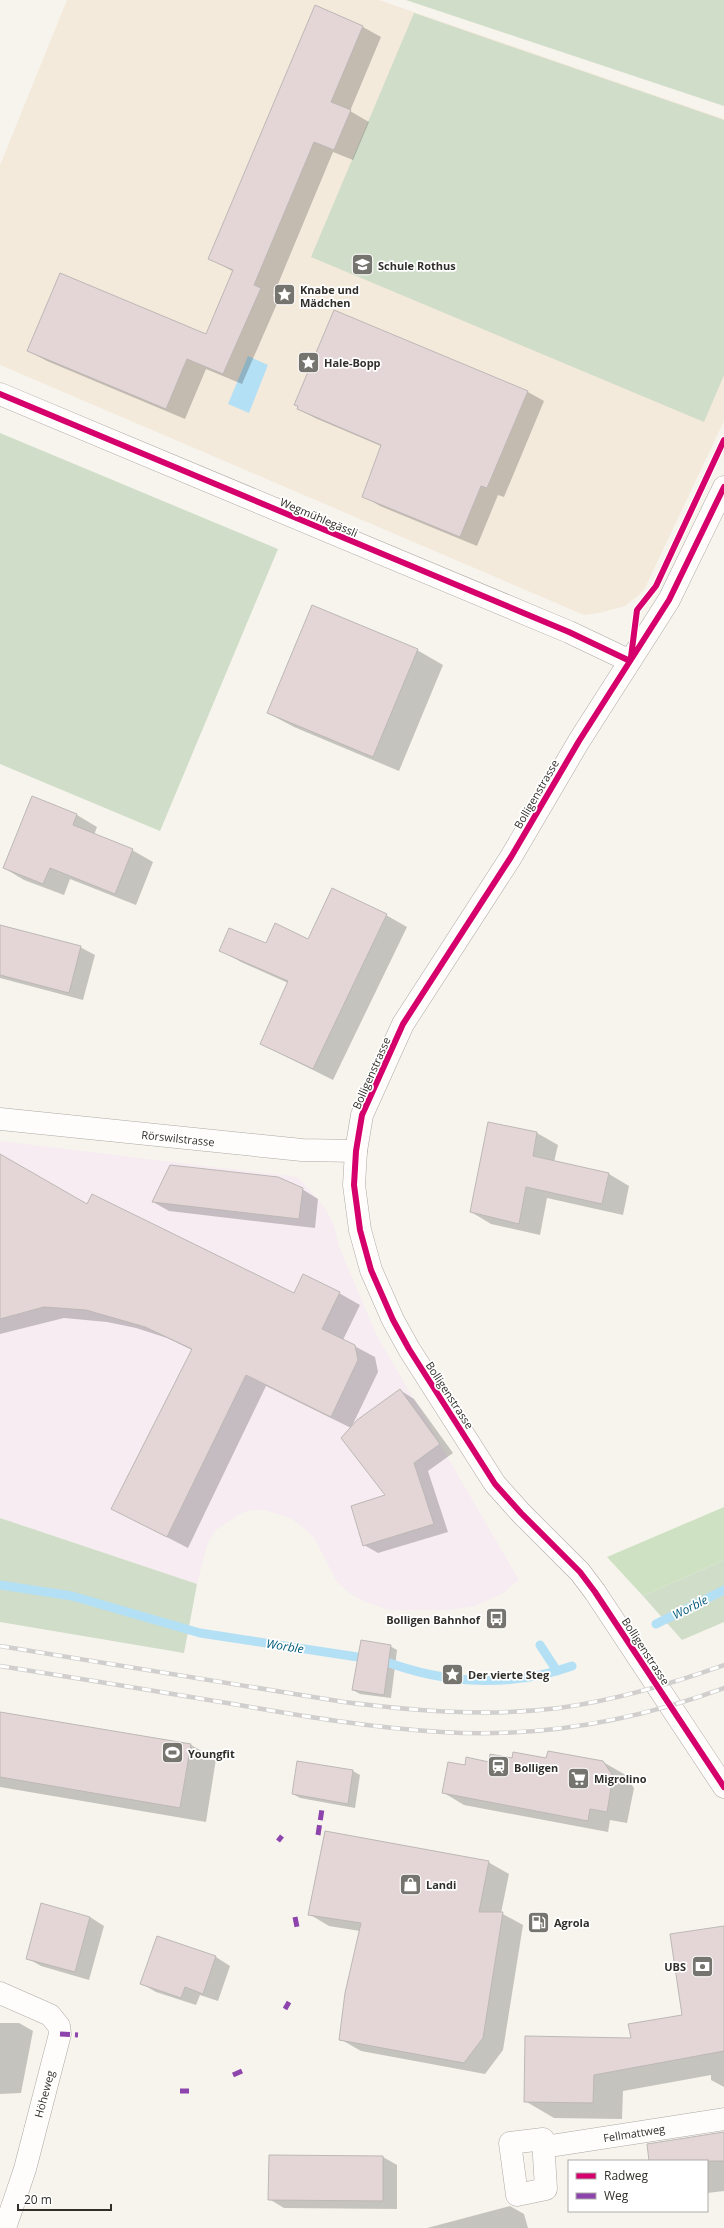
<svg xmlns="http://www.w3.org/2000/svg" width="724" height="2228" font-family="'Open Sans',sans-serif">
<style>
.industrial{fill:#f7ecf2}
.education{fill:#f4eadc}
.green{fill:#d0ddc8}
.forest{fill:#cee2c3}
.water{fill:#b4e0f5}
.shadow{fill:#0003}
.lines{fill:none;stroke-linecap:round;stroke-linejoin:round}
.stream{stroke:#b4e0f5;stroke-width:9}
.building{fill:#e4d6d6;stroke:#bcb8b6}
.minor-casing{stroke:#aca9a4;stroke-width:23}
.secondary-casing{stroke:#aca9a4;stroke-width:23}
.minor{stroke:#fefdfc;stroke-width:22}
.secondary{stroke:#fefdfc;stroke-width:22}
.rail-casing{stroke:#d1cfce;stroke-width:4.5}
.rail{stroke:#fff;stroke-width:3;stroke-dasharray:9;stroke-linecap:butt}
.quiet{stroke:#8e44ad;stroke-width:5;stroke-dasharray:10 5;stroke-linecap:butt}
.cycleway-casing{stroke:#fff;stroke-width:8}
.cycleway{stroke:#d6006c;stroke-width:6}
.labels{text-anchor:middle;dominant-baseline:central;stroke-width:3.5;stroke-linejoin:round;paint-order:stroke}
.poi-label{font-size:11px;font-weight:bold;fill:#312f2a;stroke:#fff;text-anchor:start}
.street-label{font-size:11px;fill:#312f2a;stroke:#fff}
.water-label{font-size:12px;font-style:italic;fill:#005a7a;stroke:#fff}
</style>
<rect width="100%" height="100%" fill="#f7f4ed"/>
<path class="industrial" d="M0,1141L298,1177L325,1208L334,1225L339,1246L376,1334L519,1580L502,1594L475,1606L451,1610H389L363,1601L349,1593L337,1582L314,1538L304,1528L290,1518L265,1510H251L240,1514L216,1530L208,1542L197,1584L0,1518Z"/>
<path class="education" d="M67,0H379L724,119V421L645,588L639,595L625,606L599,613L584,615L0,365V165Z"/>
<path class="green" d="M406,0H724V106Z
M414,13L724,120V375L704,422L311,257Z
M0,433L278,549L160,831L0,764Z
M0,1518L197,1584L184,1653L0,1622Z
M724,1560V1622L682,1640L643,1596Z"/>
<path class="forest" d="M724,1507V1560L643,1596L607,1557Z"/>
<path class="water" d="M248,356L268,365L249,413L228,404Z"/>
<path class="shadow" d="M363,27L381,37L350,111L369,122L353,160L333,152L273,296L279,299L242,384L206,369L185,419L47,361L28,351L206,335L234,272L209,258Z
M334,312L528,392L544,401L504,497L498,495L477,546L380,506L363,496L381,446L315,418L298,409Z
M417,650L443,665L399,771L294,727L268,713Z
M32,798L77,815L97,827L94,835L132,850L153,862L136,905L70,879L64,895L24,880L4,868Z
M386,915L407,927L333,1080L261,1044L288,983L241,962L220,950L309,940Z
M0,926L80,947L95,955L83,1000L0,978Z
M489,1123L537,1133L558,1145L554,1162L609,1174L629,1186L623,1215L547,1198L540,1235L491,1224L471,1212Z
M0,1162L87,1206L294,1294L339,1293L360,1305L343,1340L375,1357L378,1372L352,1426L400,1390L414,1399L453,1453L428,1471L448,1532L378,1553L364,1545L387,1496L351,1428L266,1386L188,1548L112,1509L192,1350L167,1338L136,1328L107,1322L64,1318L0,1334Z
M302,1189L318,1199L315,1228L169,1211L153,1202Z
M390,1646L397,1650L391,1698L360,1694L353,1690Z
M0,1713L191,1745L216,1759L206,1822L0,1787Z
M513,1759L603,1762L624,1774L634,1788L627,1823L610,1820L608,1832L464,1805L444,1793L466,1766Z
M353,1771L360,1775L355,1808L300,1798L293,1794Z
M488,1862L509,1874L501,1913L523,1925L503,2050L485,2074L361,2051L340,2039L360,1931L329,1926L309,1914Z
M90,1917L104,1926L89,1980L41,1966L27,1958Z
M724,1927V2087L711,2080V2075L623,2091L622,2119L554,2118L525,2101L632,2039L683,2015Z
M158,1937L216,1957L230,1966L218,2001L200,1995L196,2005L156,1992L142,1984Z
M0,2023H19L33,2031L21,2093L0,2094Z
M724,2133V2191L707,2193V2161H650Z
M270,2156L383,2157L397,2165V2209L284,2208L269,2199Z
M510,2206L524,2214L528,2228H427Z"/>
<g class="lines">
<path class="stream" d="M0,1585L72,1596L200,1633L384,1661C445,1684 511,1688 572,1666
M656,1624L724,1590
M540,1645L557,1671"/>
</g>
<path class="building" d="M315,5L363,26L331,102L351,110L334,150L314,142L254,285L261,288L223,374L187,359L166,409L27,351L60,273L206,334L233,270L208,259Z
M334,310L528,391L487,488L481,486L460,537L362,497L381,445L297,409L298,406L294,405Z
M312,605L418,649L373,757L267,713Z
M32,796L77,814L73,825L133,849L115,894L50,868L43,884L3,868Z
M332,888L387,914L313,1069L260,1044L288,981L219,951L229,928L266,943L275,923L308,939Z
M0,925L81,946L69,993L0,975Z
M488,1122L537,1132L533,1156L609,1173L602,1204L526,1187L519,1224L470,1212Z
M0,1154L87,1204L92,1194L294,1293L303,1274L340,1292L322,1329L355,1345L358,1360L331,1417L246,1375L167,1537L111,1509L192,1349L145,1327L86,1310L44,1307L0,1319Z
M170,1165L278,1177L303,1188L299,1219L152,1202Z
M400,1389L440,1444L414,1463L434,1524L363,1546L351,1506L385,1495L341,1438L357,1420Z
M361,1640L391,1645L384,1695L352,1690Z
M0,1712L191,1744L180,1808L0,1777Z
M548,1751L603,1761L613,1776L607,1812L590,1809L588,1821L442,1793L448,1762L465,1765L466,1757L489,1762L490,1754L512,1758L513,1752L546,1758Z
M297,1761L353,1770L348,1804L292,1794Z
M325,1831L489,1861L479,1912H503L483,2038L464,2063L339,2040L345,1993L361,1923L308,1915Z
M41,1903L90,1917L75,1972L26,1959Z
M724,1926V2051L594,2075L593,2103L524,2102L525,2036L631,2038L628,2024L682,2015L670,1934Z
M157,1936L216,1956L203,1994L185,1987L181,1998L140,1984Z
M724,2132V2161H649L647,2144Z
M269,2155L383,2156V2201L268,2200Z"/>
<g class="lines">
<defs>
<path id="minor" d="M0,394L569,632L630,661
M0,1119L302,1150L356,1151
M0,1993L50,2015L59,2026L60,2034L25,2169L5,2228
M543,2139L546,2189L517,2195L510,2143Z
M544,2147L724,2119"/>
<path id="secondary" d="M724,487L669,600L579,741L511,857L403,1024L362,1115L356,1151L354,1185L360,1230L371,1270L393,1320L409,1349L495,1484L521,1513L580,1572L595,1592L724,1787"/>
</defs>
<use href="#minor" class="minor-casing"/>
<use href="#secondary" class="secondary-casing"/>
<use href="#minor" class="minor"/>
<use href="#secondary" class="secondary"/>
<defs>
<path id="rail" d="M0,1646L344,1702C415,1711 487,1717 559,1708C615,1700 671,1684 724,1665
M0,1666C78,1678 155,1691 233,1704C302,1716 372,1728 442,1732C537,1738 634,1721 724,1688"/>
</defs>
<use href="#rail" class="rail-casing"/>
<use href="#rail" class="rail"/>
<path class="quiet" d="M318,1835L322,1809
M278,1841L282,1836
M295,1917L297,1927
M285,2009L289,2002
M60,2034L78,2035
M233,2075L242,2071
M180,2091H189"/>
<defs>
<path id="cycleway" d="M0,394L569,632L630,661
M724,487L669,600L579,741L511,857L403,1024L362,1115L356,1151L354,1185L360,1230L371,1270L393,1320L409,1349L495,1484L521,1513L580,1572L595,1592L724,1787
M631,657L637,610L656,586L724,440"/>
</defs>
<use href="#cycleway" class="cycleway-casing"/>
<use href="#cycleway" class="cycleway"/>
</g>
<defs>
<symbol id="school-square" viewBox="-11 -11 22 22"><rect x="-9" y="-9" width="18" height="18" rx="4" fill="#76746e" stroke="#fff"/><path d="M0-5L7-2L0 1L-7-2ZM-4 1L0 2.5L4 1V4Q0 6-4 4Z" fill="#fff"/></symbol>
<symbol id="sight-square" viewBox="-11 -11 22 22"><rect x="-9" y="-9" width="18" height="18" rx="4" fill="#76746e" stroke="#fff"/><path d="M0-6L1.8-2.2L6-1.7L2.9 1.2L3.7 5.4L0 3.3L-3.7 5.4L-2.9 1.2L-6-1.7L-1.8-2.2Z" fill="#fff"/></symbol>
<symbol id="bus-square" viewBox="-11 -11 22 22"><rect x="-9" y="-9" width="18" height="18" rx="4" fill="#76746e" stroke="#fff"/><path d="M-5-6H5V4H4V6H2V4H-2V6H-4V4H-5ZM-3.5-4V0h7V-4ZM-3.5 1.2v1.5H-2V1.2ZM2 1.2v1.5H3.5V1.2Z" fill="#fff"/></symbol>
<symbol id="stadium-square" viewBox="-11 -11 22 22"><rect x="-9" y="-9" width="18" height="18" rx="4" fill="#76746e" stroke="#fff"/><path d="M0-5a6.5 5 0 1 0 0 10a6.5 5 0 1 0 0-10ZM-3.5-1.8h7v3.6h-7Z" fill="#fff"/></symbol>
<symbol id="station-square" viewBox="-11 -11 22 22"><rect x="-9" y="-9" width="18" height="18" rx="4" fill="#76746e" stroke="#fff"/><path d="M-3-6H3Q5-6 5-4V2Q5 4 3 4L4.5 6H3L1.5 4h-3L-3 6H-4.5L-3 4Q-5 4-5 2V-4Q-5-6-3-6ZM-3.5-4v3h7v-3ZM-3.5 1v1.5H-2V1ZM2 1v1.5H3.5V1Z" fill="#fff"/></symbol>
<symbol id="supermarket-square" viewBox="-11 -11 22 22"><rect x="-9" y="-9" width="18" height="18" rx="4" fill="#76746e" stroke="#fff"/><path d="M-6-5.5h2.5l.6 2H6L4.5 2H-2.5L-4.4-4H-6ZM-1.5 3.2a1.3 1.3 0 1 0 .1 0ZM3 3.2a1.3 1.3 0 1 0 .1 0Z" fill="#fff"/></symbol>
<symbol id="shop-square" viewBox="-11 -11 22 22"><rect x="-9" y="-9" width="18" height="18" rx="4" fill="#76746e" stroke="#fff"/><path d="M-5-2.5h2.3a2.7 3.5 0 0 1 5.4 0H5L5.5 6h-11ZM-1.5-2.5h3a1.5 2.3 0 0 0-3 0Z" fill="#fff"/></symbol>
<symbol id="fuel-square" viewBox="-11 -11 22 22"><rect x="-9" y="-9" width="18" height="18" rx="4" fill="#76746e" stroke="#fff"/><path d="M-5.5-6h7V0h2V4h1.3V-2.5L3-4.5l.8-.8L6-3V5H2.5V1h-1V6h-7ZM-4.2-4.7v3.2H.2V-4.7Z" fill="#fff"/></symbol>
<symbol id="bank-square" viewBox="-11 -11 22 22"><rect x="-9" y="-9" width="18" height="18" rx="4" fill="#76746e" stroke="#fff"/><path d="M-6-4H6V4H-6ZM0-2.3a2.3 2.3 0 1 0 0 4.6a2.3 2.3 0 1 0 0-4.6Z" fill="#fff"/></symbol>
</defs>
<g fill-rule="evenodd">
<use href="#school-square" x="350" y="252" width="25" height="25"/>
<use href="#sight-square" x="272" y="282" width="25" height="25"/>
<use href="#sight-square" x="296" y="350" width="25" height="25"/>
<use href="#bus-square" x="484" y="1606" width="25" height="25"/>
<use href="#sight-square" x="440" y="1662" width="25" height="25"/>
<use href="#stadium-square" x="160" y="1740" width="25" height="25"/>
<use href="#station-square" x="486" y="1754" width="25" height="25"/>
<use href="#supermarket-square" x="566" y="1766" width="25" height="25"/>
<use href="#shop-square" x="398" y="1872" width="25" height="25"/>
<use href="#fuel-square" x="526" y="1910" width="25" height="25"/>
<use href="#bank-square" x="690" y="1954" width="25" height="25"/>
</g>
<g class="labels">
<g class="poi-label">
<text x="378" y="265">Schule Rothus</text>
<text x="300" y="289">Knabe und<tspan x="300" dy="13">Mädchen</tspan></text>
<text x="324" y="362">Hale-Bopp</text>
<text x="480" y="1619" text-anchor="end">Bolligen Bahnhof</text>
<text x="468" y="1674">Der vierte Steg</text>
<text x="188" y="1753">Youngfit</text>
<text x="514" y="1767">Bolligen</text>
<text x="594" y="1778">Migrolino</text>
<text x="426" y="1884">Landi</text>
<text x="554" y="1922">Agrola</text>
<text x="686" y="1966" text-anchor="end">UBS</text>
</g>
<g class="street-label">
<text transform="translate(319 517) rotate(23)">Wegmühlegässli</text>
<text transform="translate(536 794) rotate(-60)">Bolligenstrasse</text>
<text transform="translate(371 1073) rotate(-66)">Bolligenstrasse</text>
<text transform="translate(178 1138) rotate(6)">Rörswilstrasse</text>
<text transform="translate(450 1395) rotate(57)">Bolligenstrasse</text>
<text transform="translate(646 1651) rotate(57)">Bolligenstrasse</text>
<text transform="translate(44 2094) rotate(-75)">Höheweg</text>
<text transform="translate(634 2133) rotate(-9)">Fellmattweg</text>
</g>
<g class="water-label">
<text transform="translate(690 1607) rotate(-27)">Worble</text>
<text transform="translate(285 1646) rotate(9)">Worble</text>
</g>
</g>
<rect x="568" y="2160" width="140" height="52" fill="#ffffff" stroke="#adacaa"/>
<rect x="576" y="2173" width="20" height="6" fill="#d6006c" stroke="#adacaa"/>
<text x="604" y="2180" font-size="12" fill="#312f2a">Radweg</text>
<rect x="576" y="2193" width="20" height="6" fill="#8e44ad" stroke="#adacaa"/>
<text x="604" y="2200" font-size="12" fill="#312f2a">Weg</text>
<path d="M18 2204v6h93v-6" fill="none" stroke="#312f2a" stroke-width="2"/>
<text x="24" y="2204" font-size="12" fill="#312f2a" stroke="#ffffff" stroke-width="3" paint-order="stroke">20 m</text>
</svg>
